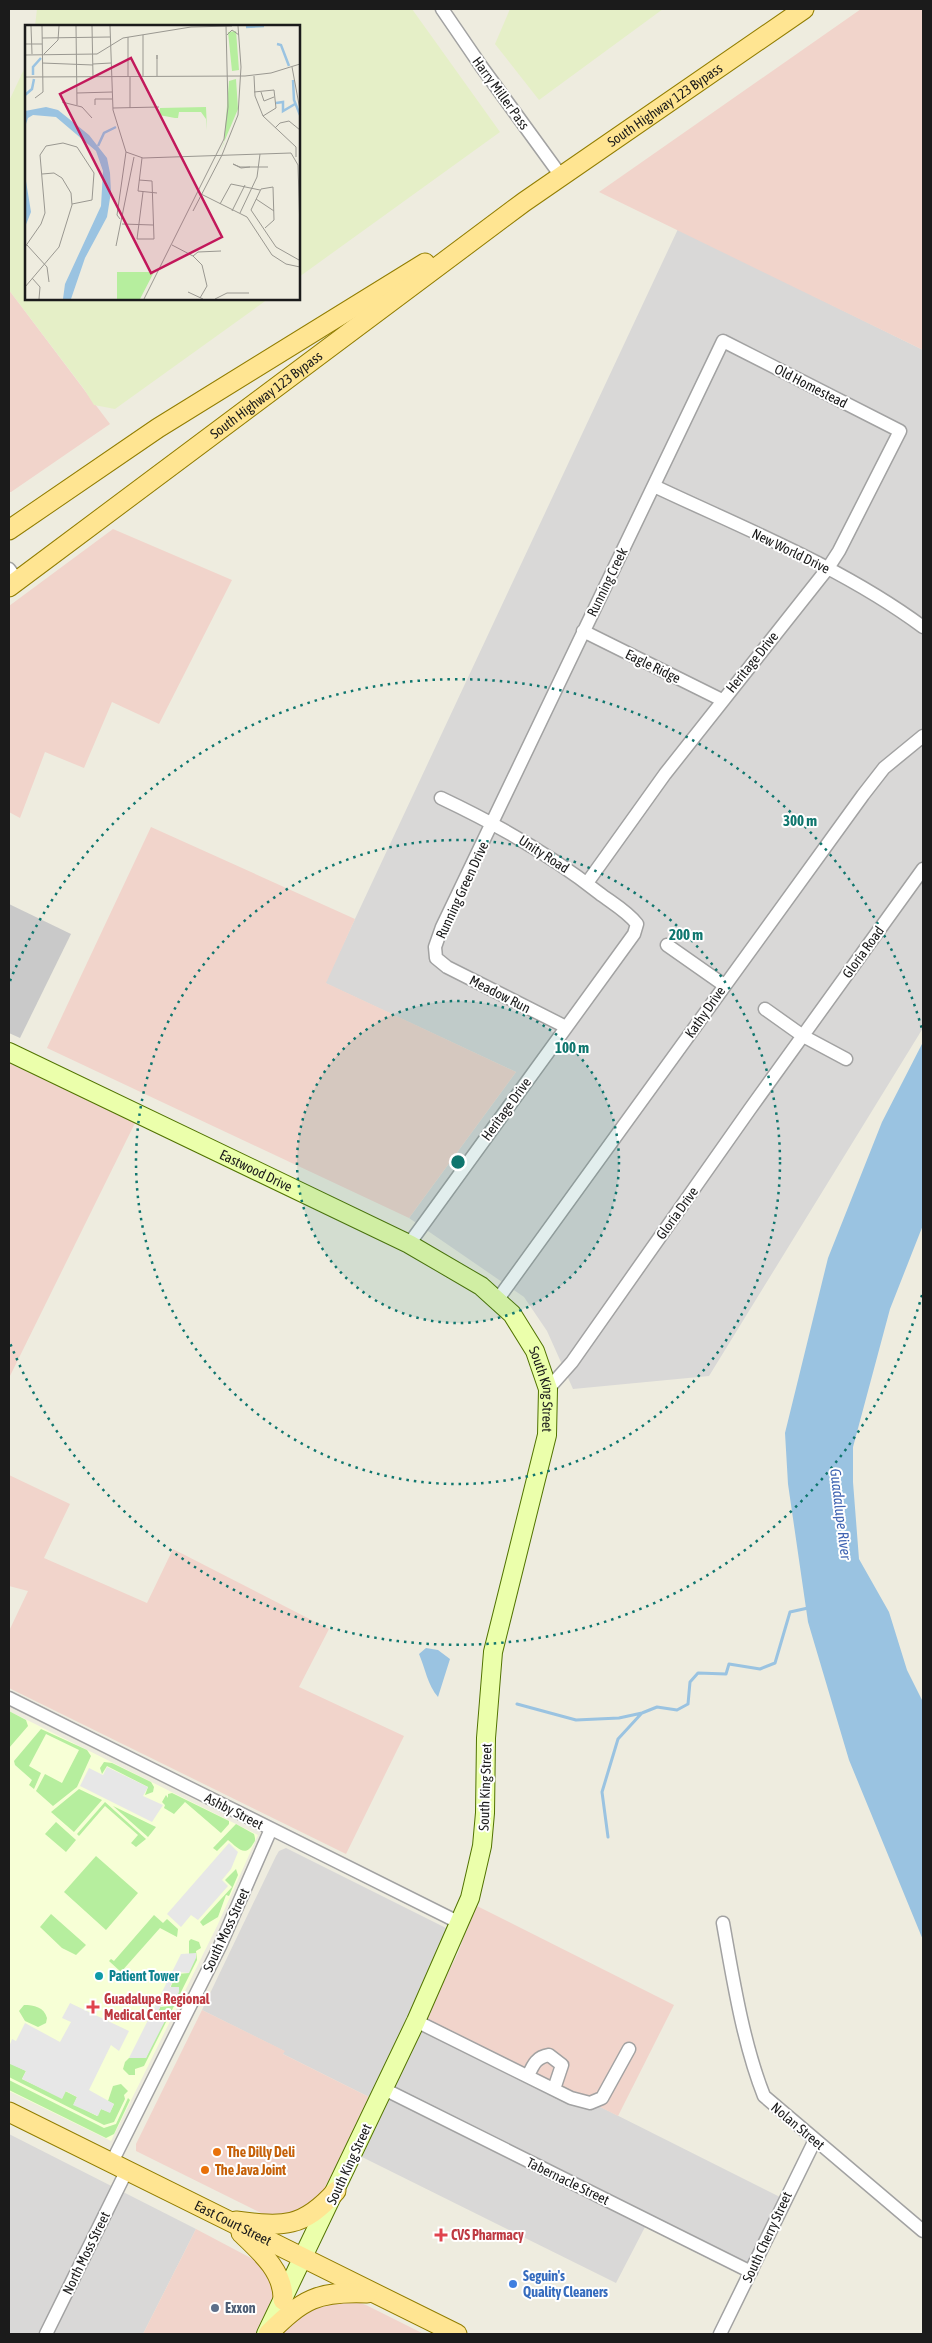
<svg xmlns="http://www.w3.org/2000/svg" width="932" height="2343" font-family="'Asap Condensed',sans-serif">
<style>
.residential{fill:#d9d8d7}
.commercial{fill:#f1d4cb}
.education{fill:#f7ffd6}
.religious{fill:#c9c9c9}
.farmland{fill:#e5efc7}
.grass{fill:#b6ee9e}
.parking{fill:#e7e7e7}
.water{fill:#9ac3e1}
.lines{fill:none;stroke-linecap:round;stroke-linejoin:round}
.stream{stroke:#9ac3e1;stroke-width:3}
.minor-casing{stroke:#a2a2a2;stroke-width:15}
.secondary-casing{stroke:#517300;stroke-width:20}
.primary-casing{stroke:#917d00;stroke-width:21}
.minor{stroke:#fff;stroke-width:12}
.secondary{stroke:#ebffab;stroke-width:18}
.primary{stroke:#ffe592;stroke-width:19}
.ring{fill:none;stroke:#0f766e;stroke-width:2.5;stroke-dasharray:2.5 5}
.culture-dot{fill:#0f9aa8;stroke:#fff;stroke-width:2}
.health-dot{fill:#e0444e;stroke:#fff;stroke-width:2}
.food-dot{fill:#e8710a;stroke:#fff;stroke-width:2}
.shop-dot{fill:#3f7fe0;stroke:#fff;stroke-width:2}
.service-dot{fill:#5c6f8a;stroke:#fff;stroke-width:2}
.labels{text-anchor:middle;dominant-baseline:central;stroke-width:4;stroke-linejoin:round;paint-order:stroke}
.street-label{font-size:14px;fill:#1b1b1b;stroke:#fff}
.culture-label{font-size:14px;font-weight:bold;fill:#0d838f;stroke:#fff;text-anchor:start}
.health-label{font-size:14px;font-weight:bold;fill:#be3a42;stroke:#fff;text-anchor:start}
.food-label{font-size:14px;font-weight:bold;fill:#c56008;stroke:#fff;text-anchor:start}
.shop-label{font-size:14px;font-weight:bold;fill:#366cbe;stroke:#fff;text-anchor:start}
.service-label{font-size:14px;font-weight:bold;fill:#4e5e75;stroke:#fff;text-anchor:start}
.water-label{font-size:15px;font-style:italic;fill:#3f63b2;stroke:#fff}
.inset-river{fill:none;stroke:#9ac3e1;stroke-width:2.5}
.inset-road{fill:none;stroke:#9a9891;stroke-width:1}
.view{fill:#c2185b;fill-opacity:0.15;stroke:#c2185b;stroke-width:2.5}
.inset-edge{fill:none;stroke:#1b1b1b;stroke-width:2.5}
.centre{fill:#0f766e;stroke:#fff;stroke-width:2.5}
.ring-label{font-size:15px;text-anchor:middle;font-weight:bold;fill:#0f766e;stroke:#fff;stroke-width:4;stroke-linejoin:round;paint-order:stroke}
</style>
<rect width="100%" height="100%" fill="#eeecdf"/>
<path class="residential" d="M678,229L923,350V1028L709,1376L573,1389L547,1331L524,1297L409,1218L516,1072L325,983Z
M286,1848L448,1929V1935L371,2098L283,2054L284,2051L202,2010L276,1856L279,1851Z
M425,2019L782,2198L746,2277L645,2227L616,2283L362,2157Z
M9,2134L196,2229L143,2334H9Z"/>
<path class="commercial" d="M861,9H923V350L599,192Z
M9,290L110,424L11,492H9Z
M113,529L232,580L159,724L112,702L84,768L45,752L20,818L9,812V606Z
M151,827L355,919L326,983L516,1072L409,1218L47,1048Z
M9,1062L135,1123L9,1378Z
M9,1475L70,1504L44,1558L147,1603L173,1549L329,1629L299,1687L404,1736L346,1854L9,1688V1631L28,1591L9,1586Z
M475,1905L674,2005L618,2116L425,2019L458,1953Z
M202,2010L285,2051L283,2054L371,2098L325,2193L308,2212L267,2216L136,2151V2144Z
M196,2229L262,2264L276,2292L258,2334H143Z
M350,2299L366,2305L424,2334H277L295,2312Z"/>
<path class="education" d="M9,1711L258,1835L218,1924L111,2141L9,2091Z"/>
<path class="religious" d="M9,904L71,934L20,1038L9,1033Z"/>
<path class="farmland" d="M37,9H412L500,132L299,277V26H35Z
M510,9H663L539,100L495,44Z
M26,65V299H268L115,409L94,405L84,389L9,290V101Z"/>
<path class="grass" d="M9,1711L26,1720L28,1726L9,1748Z
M41,1729L87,1750L91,1756L77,1787L53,1806L36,1791L45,1774L62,1783L79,1750L46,1734L29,1766L41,1773L34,1789L29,1785L32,1780L15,1765L14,1761Z
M104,1762L112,1763L151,1782L154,1787L153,1792L145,1795L148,1787L107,1766L102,1774L100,1768Z
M79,1789L102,1800L74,1832L51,1812Z
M172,1793L229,1821V1824L221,1833L185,1802L174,1814L164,1808L165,1805L162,1802L166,1795L168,1798V1794Z
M105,1802L146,1839L136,1847L131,1843L138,1835L105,1806L79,1836L77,1834Z
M113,1806L156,1827L148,1837Z
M56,1822L76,1840L66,1852L45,1834Z
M236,1824L254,1834C256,1841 255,1841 253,1844C245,1858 237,1847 228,1840L217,1851L213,1848Z
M96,1856L138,1893L106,1930L64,1892Z
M236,1869L238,1875L229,1896L226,1895L218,1917L203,1926L200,1922L232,1887L225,1880Z
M51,1914L86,1945L76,1955L62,1948L40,1927Z
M154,1915L163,1923L167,1919L178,1929L177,1937L160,1928L121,1972L109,1961L111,1959L114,1961Z
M191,1939L199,1942L201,1948L196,1951L197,1960L144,2066L135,2069V2075H129L123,2069L125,2062L129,2058H146L164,2017H156L160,2007L172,2006L171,1986L177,1974L189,1973V1941Z
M24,2005C34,2005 44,2007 47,2018L46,2023L38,2027L25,2021L19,2011Z
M10,2063L26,2071L22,2079L62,2098L65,2091L77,2097L74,2104L97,2116L101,2109L110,2112L114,2104L108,2101L113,2086L121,2084L128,2091L124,2095L125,2099L114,2122L104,2125L9,2077Z
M9,2080L104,2128L116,2124L128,2098L130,2100L114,2134L106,2138L9,2090Z"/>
<path class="parking" d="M107,1767L148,1787L143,1796L163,1805L152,1822L80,1786L89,1768L103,1775Z
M229,1843L238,1852L231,1869L222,1880L228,1886L198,1920L191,1915L181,1927L167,1914Z
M196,1953V1958L189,1973L177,1972L170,1987H179V1992L172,2006H161L155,2017H165V2021L146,2058H129L181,1954Z
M70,2003L129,2031L119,2051L111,2045L89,2090L114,2104L110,2113L101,2109L98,2116L73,2105L77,2097L66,2091L62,2099L22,2079L26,2071L10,2064L9,2066V2047L12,2039L16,2041L25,2023L60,2042L71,2022L62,2018Z"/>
<path class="water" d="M923,1042V1225L890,1309L853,1447V1482L859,1559L889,1612L907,1670L923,1702V1940L849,1760L808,1622L788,1484L785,1433L828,1258L882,1122Z
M426,1648L438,1650L450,1659L438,1697C428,1686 425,1668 419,1654Z"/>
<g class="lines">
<path class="stream" d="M517,1704L576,1720L619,1718L642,1713L657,1707L677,1710L688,1704L690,1682L698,1673L726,1674L729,1664L760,1669L775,1663L790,1612L808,1608
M608,1837L602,1792L618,1739L641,1714"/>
<defs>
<path id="minor" d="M442,9L481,66L561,176
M654,486C745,529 842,567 923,627
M9,569L18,581
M583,631L722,700
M667,945L724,985
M765,1009L803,1036L846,1059
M566,1027L447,967L436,958L435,947L442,927L723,341L900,431L839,551L828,568L665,774L587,883
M409,1244L634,934L637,924C627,911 612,903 599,893C550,854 498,825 441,798
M498,1299L863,795L884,768L923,736
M548,1389L572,1362L750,1109L923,869
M9,1698L460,1923
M723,1923C733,1979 743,2043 764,2096L923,2231
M416,2021L571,2098L590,2103L602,2098L629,2049
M528,2076C533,2065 536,2057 549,2055L562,2065L554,2089
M384,2089L751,2272
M111,2164L220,1946L271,1829
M46,2334L126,2172
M720,2334L815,2140"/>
<g id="secondary">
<path id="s1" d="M9,1052L409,1244L481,1286L512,1314L535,1351L548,1389L547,1435L493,1652L486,1738L485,1813L482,1846L470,1898L416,2021L266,2334"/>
</g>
<g id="primary">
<path d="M9,530L158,428L425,263"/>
<path id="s2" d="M9,587L524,202L804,9"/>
<path id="s3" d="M9,2112L457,2334"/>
<path d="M236,2221C284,2227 303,2228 336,2191"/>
<path d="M241,2233C261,2252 284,2272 283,2300"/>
<path d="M268,2334C303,2299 317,2291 367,2293"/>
</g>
</defs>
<use href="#minor" class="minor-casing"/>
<use href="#secondary" class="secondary-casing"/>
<use href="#primary" class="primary-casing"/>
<use href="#minor" class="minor"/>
<use href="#secondary" class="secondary"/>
<use href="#primary" class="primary"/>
</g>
<circle cx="458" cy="1162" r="161" fill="#0f766e" fill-opacity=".12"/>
<g class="ring">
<circle cx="458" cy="1162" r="161"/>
<circle cx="458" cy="1162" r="322"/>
<path d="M922 1295A483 483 0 0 1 10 1343M10 981A483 483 0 0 1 922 1029"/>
</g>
<circle class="culture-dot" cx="99" cy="1976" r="5"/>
<g class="health-dot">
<path d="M90.5 1999.5h5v5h5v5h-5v5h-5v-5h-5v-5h5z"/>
<path d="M438.5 2227.5h5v5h5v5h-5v5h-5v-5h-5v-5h5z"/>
</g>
<g class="food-dot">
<circle cx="217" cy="2152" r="5"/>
<circle cx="205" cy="2170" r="5"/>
</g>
<circle class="shop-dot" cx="513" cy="2284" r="5"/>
<circle class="service-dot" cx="215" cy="2308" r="5"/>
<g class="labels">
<g class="street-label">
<text transform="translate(501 93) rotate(54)">Harry Miller Pass</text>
<text stroke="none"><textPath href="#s2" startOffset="814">South Highway 123 Bypass</textPath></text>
<text transform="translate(811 386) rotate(27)">Old Homestead</text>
<text stroke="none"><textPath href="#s2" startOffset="321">South Highway 123 Bypass</textPath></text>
<text transform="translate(791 551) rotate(26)">New World Drive</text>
<text transform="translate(607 582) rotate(-64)">Running Creek</text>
<text transform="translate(752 662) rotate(-51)">Heritage Drive</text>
<text transform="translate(653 666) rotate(26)">Eagle Ridge</text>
<text transform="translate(544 854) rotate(33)">Unity Road</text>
<text transform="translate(462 890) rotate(-65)">Running Green Drive</text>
<text transform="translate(863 952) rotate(-54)">Gloria Road</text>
<text transform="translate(500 994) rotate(27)">Meadow Run</text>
<text transform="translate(705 1012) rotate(-55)">Kathy Drive</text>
<text transform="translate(506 1109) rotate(-54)">Heritage Drive</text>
<text stroke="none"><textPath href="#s1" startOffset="274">Eastwood Drive</textPath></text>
<text transform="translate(677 1213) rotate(-54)">Gloria Drive</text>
<text stroke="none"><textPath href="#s1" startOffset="652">South King Street</textPath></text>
<text transform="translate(485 1787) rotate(-88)">South King Street</text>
<text transform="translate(234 1811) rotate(27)">Ashby Street</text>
<text transform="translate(226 1930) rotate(-65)">South Moss Street</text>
<text transform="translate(798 2126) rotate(40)">Nolan Street</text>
<text transform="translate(349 2164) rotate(-65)">South King Street</text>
<text transform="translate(568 2181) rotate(26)">Tabernacle Street</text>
<text stroke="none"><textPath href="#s3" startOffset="250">East Court Street</textPath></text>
<text transform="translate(767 2237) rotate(-65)">South Cherry Street</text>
<text transform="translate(86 2253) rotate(-64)">North Moss Street</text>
</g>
<g class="culture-label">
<text x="109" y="1976">Patient Tower</text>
</g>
<g class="health-label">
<text x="104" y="1999">Guadalupe Regional<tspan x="104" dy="16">Medical Center</tspan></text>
<text x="451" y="2235">CVS Pharmacy</text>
</g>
<g class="food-label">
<text x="227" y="2152">The Dilly Deli</text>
<text x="215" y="2170">The Java Joint</text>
</g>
<g class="shop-label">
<text x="523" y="2276">Seguin's<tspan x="523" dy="16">Quality Cleaners</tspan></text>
</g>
<g class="service-label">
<text x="225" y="2308">Exxon</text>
</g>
<g class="water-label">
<text transform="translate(841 1514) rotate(83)">Guadalupe River</text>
</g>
</g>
<g transform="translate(25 25)">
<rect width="275" height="275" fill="#eeecdf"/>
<path d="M211,6L214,45L207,46L203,7ZM211,54L213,84L194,129L199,118L204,56ZM181,82L182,105L181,94L176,87H154L153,93H150L134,90L135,83ZM92,247H129L115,274H92Z" fill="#b6ee9e"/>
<path d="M21,82L33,85L64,110L82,133L85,148L86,167L82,192L60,233L46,274H38L40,259L76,181L78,146L71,126L31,92L8,90L3,93L0,102V86ZM0,150L6,187L0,202Z" fill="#9ac3e1"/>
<path class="inset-river" d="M221,2L239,1M252,19L256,20L264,41M8,50V42L16,33M268,55L269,75L275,90M0,70L7,64L9,54M251,78L258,77V86L270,79M73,121L79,108L91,102"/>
<path class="inset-road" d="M6,1L7,29M51,1L52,80M67,1L68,52M85,1L88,85L101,127L118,133L266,128L273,140L275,206M118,10V51M202,10L207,5L214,10M103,12V51M17,13L85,12M0,19H17M19,29L33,15L34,1M0,30L72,29L98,13L166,2L207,1M132,34V30V51M17,38L68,40M68,39L86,38M267,42L275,85M229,51L230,71L238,91L271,122V132M0,52L220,51L246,48L275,39M105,52V83M229,67L249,65L251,83L238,91M236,67L239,76L249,72M52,68L87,67M10,73L18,67L17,1M37,77L57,82L67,93M70,80V74H87M88,83L134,82M250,103L255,98L264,96L275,105M117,133L113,166L132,168M208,139L215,142H225L216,143ZM225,142H243M114,155L127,156L129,214H112L118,167M176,169L222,192L247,230L261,239L275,242M231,174L249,186M195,179L206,159L235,165M168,186L197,130L213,90L216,42L213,1M207,186L220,160M215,188L232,152L235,129M95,194L92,190L101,127M97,199L128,200M240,203L249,195L248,162L236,164L226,185L251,222L274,235M2,220L22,242L24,257M147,220L168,231L177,240L182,261L175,273M91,221L109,132M0,222L16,199L20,188L15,130L21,121L38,118L52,122L69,148L67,175L47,179M168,231L173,227L196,226M7,253L15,262L14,274M0,262L34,222L47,180L46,168L37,153L29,148L17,149M163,267L178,274M119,274L199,114L203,82L201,1M190,274L202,268H224"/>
<path class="view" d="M106,33L197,212L126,248L35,69Z"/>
<rect width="275" height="275" class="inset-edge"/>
</g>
<circle cx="458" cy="1162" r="8" class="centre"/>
<g class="ring-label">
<text x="800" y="826">300 m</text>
<text x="686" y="940">200 m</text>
<text x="572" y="1053">100 m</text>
</g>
<rect width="932" height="2343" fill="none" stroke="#1b1b1b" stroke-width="20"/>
</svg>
